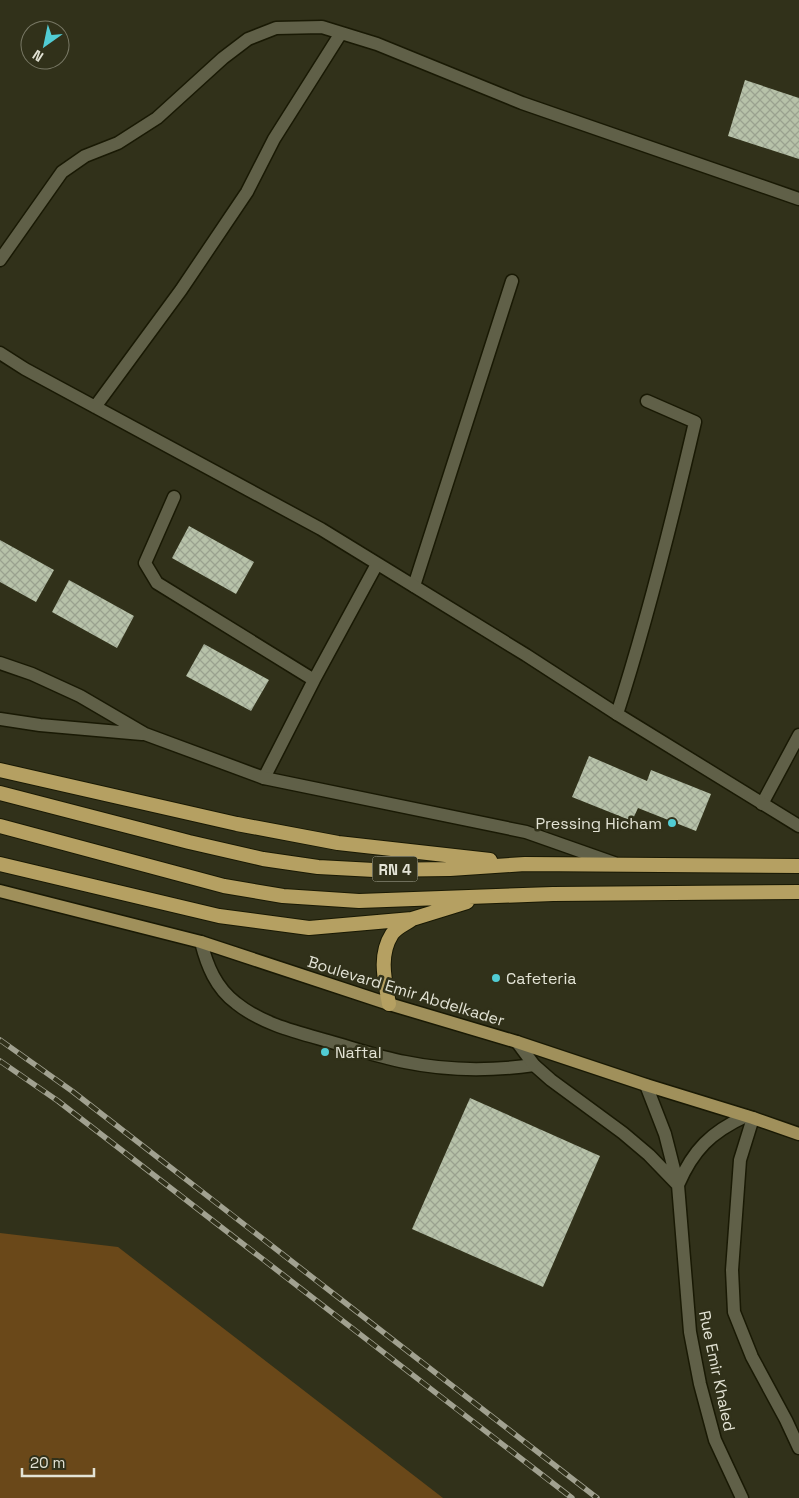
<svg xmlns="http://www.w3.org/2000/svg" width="799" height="1498" font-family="'Space Grotesk',sans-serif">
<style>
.green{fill:#6a4819}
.building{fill:url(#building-cross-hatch)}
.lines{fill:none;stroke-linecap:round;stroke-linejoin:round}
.service-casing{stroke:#191904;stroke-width:15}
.minor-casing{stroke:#191904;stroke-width:15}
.tertiary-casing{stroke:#191904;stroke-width:15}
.primary-casing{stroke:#191904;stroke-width:15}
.trunk-casing{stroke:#191904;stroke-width:16}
.service{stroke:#606048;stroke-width:12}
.minor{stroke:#606048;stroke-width:12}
.tertiary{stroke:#606048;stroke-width:12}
.primary{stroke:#a0905b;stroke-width:12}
.trunk{stroke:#b5a062;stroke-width:14}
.rail-casing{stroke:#a1a190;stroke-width:5.5}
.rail{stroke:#31311a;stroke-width:4;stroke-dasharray:11;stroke-linecap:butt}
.poi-dot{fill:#51ccd4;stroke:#31311a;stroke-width:2}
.labels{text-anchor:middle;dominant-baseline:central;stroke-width:5;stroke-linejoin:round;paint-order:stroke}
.shield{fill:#31311a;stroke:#aeae9d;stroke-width:1}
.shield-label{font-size:15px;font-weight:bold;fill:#e3e3d5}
.poi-label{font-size:16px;fill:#e3e3d5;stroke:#31311a;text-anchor:start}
.street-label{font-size:16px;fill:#e3e3d5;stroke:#31311a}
</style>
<defs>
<pattern id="building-cross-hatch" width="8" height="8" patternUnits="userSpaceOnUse" patternTransform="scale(1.25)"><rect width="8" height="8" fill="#b7c2a9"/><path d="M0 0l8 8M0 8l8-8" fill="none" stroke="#9aa28f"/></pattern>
</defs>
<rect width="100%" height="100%" fill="#31311a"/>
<path class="green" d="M0,1233L118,1247L443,1498H0Z"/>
<path class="building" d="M745,80L799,98V159L728,136Z
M189,526L254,562L236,594L172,558Z
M0,540L54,570L36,602L0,582Z
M69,580L134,616L117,648L52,612Z
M204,644L269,680L251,711L186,676Z
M589,756L647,781L651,770L711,794L696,831L638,808L632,821L572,797Z
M470,1098L600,1156L543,1287L412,1229Z"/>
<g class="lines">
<defs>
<path id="service" d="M414,586L512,281
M617,714C648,618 672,521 695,422L647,401
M762,804L799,735
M201,942C207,966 216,988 236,1003C262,1024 296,1032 328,1041C353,1048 379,1057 405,1062C448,1071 491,1071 534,1065"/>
<path id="minor" d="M0,260L62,172L85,156L118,143L157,118L223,58L248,39L276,28L322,27L377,44L522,103L799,199
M0,353L25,369L321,529L526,655L617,714L799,826
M95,407L181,290L247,192L274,139L341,33
M174,497L145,563L157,583L314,680
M264,778L314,680L377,564
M753,1118L740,1160L732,1270L734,1312L752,1357L786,1420L799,1448"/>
<path id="tertiary" d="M0,663L32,674L80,696L145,734L264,778L526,832L614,863
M0,719L40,725L142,734
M517,1042L534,1065L551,1080L623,1133L649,1155L678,1185
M646,1085L665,1134L678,1185L690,1332L700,1384L715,1440L742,1498
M678,1185C693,1150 711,1132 746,1116"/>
<path id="primary" d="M0,891L201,942L389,1004L517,1042L646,1085L753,1118L799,1134"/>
<path id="trunk" d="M0,770L237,824L338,843L490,860
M0,793L189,842L263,859L318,867L374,870L450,869L525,864L799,866
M0,826L224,886L283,896L359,901L553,894L799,892
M0,864L219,916L309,928L412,919L467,902
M389,1004C385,981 378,956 392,934C396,928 405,924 411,920"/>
</defs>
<use href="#service" class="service-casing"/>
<use href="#minor" class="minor-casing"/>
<use href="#tertiary" class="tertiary-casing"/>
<use href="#primary" class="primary-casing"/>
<use href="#trunk" class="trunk-casing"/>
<use href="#service" class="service"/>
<use href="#minor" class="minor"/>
<use href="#tertiary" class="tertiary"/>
<use href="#primary" class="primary"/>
<use href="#trunk" class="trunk"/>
<defs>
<path id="rail" d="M0,1040L72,1091L597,1498
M0,1061L58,1101L572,1498"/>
</defs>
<use href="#rail" class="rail-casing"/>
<use href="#rail" class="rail"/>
</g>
<g class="poi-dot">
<circle cx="672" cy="823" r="5"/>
<circle cx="496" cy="978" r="5"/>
<circle cx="325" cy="1052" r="5"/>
</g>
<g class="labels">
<rect class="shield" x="372.5" y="856.5" width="45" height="25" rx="4"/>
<g class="shield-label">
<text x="395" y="869">RN 4</text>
</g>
<g class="poi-label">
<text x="662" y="823" text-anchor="end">Pressing Hicham</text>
<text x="506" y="978">Cafeteria</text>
<text x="335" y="1052">Naftal</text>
</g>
<g class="street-label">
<text transform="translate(406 991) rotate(17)">Boulevard Emir Abdelkader</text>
<text transform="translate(717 1371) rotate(78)">Rue Emir Khaled</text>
</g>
</g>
<g transform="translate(45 45) rotate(213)"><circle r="24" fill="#31311a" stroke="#787865"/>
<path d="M0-4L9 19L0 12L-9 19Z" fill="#51ccd4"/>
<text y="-8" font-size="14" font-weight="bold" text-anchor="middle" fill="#e3e3d5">N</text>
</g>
<path d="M22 1468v8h72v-8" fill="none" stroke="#e3e3d5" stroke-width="2.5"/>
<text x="30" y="1468" font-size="15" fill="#e3e3d5" stroke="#31311a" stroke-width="4" paint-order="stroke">20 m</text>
</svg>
